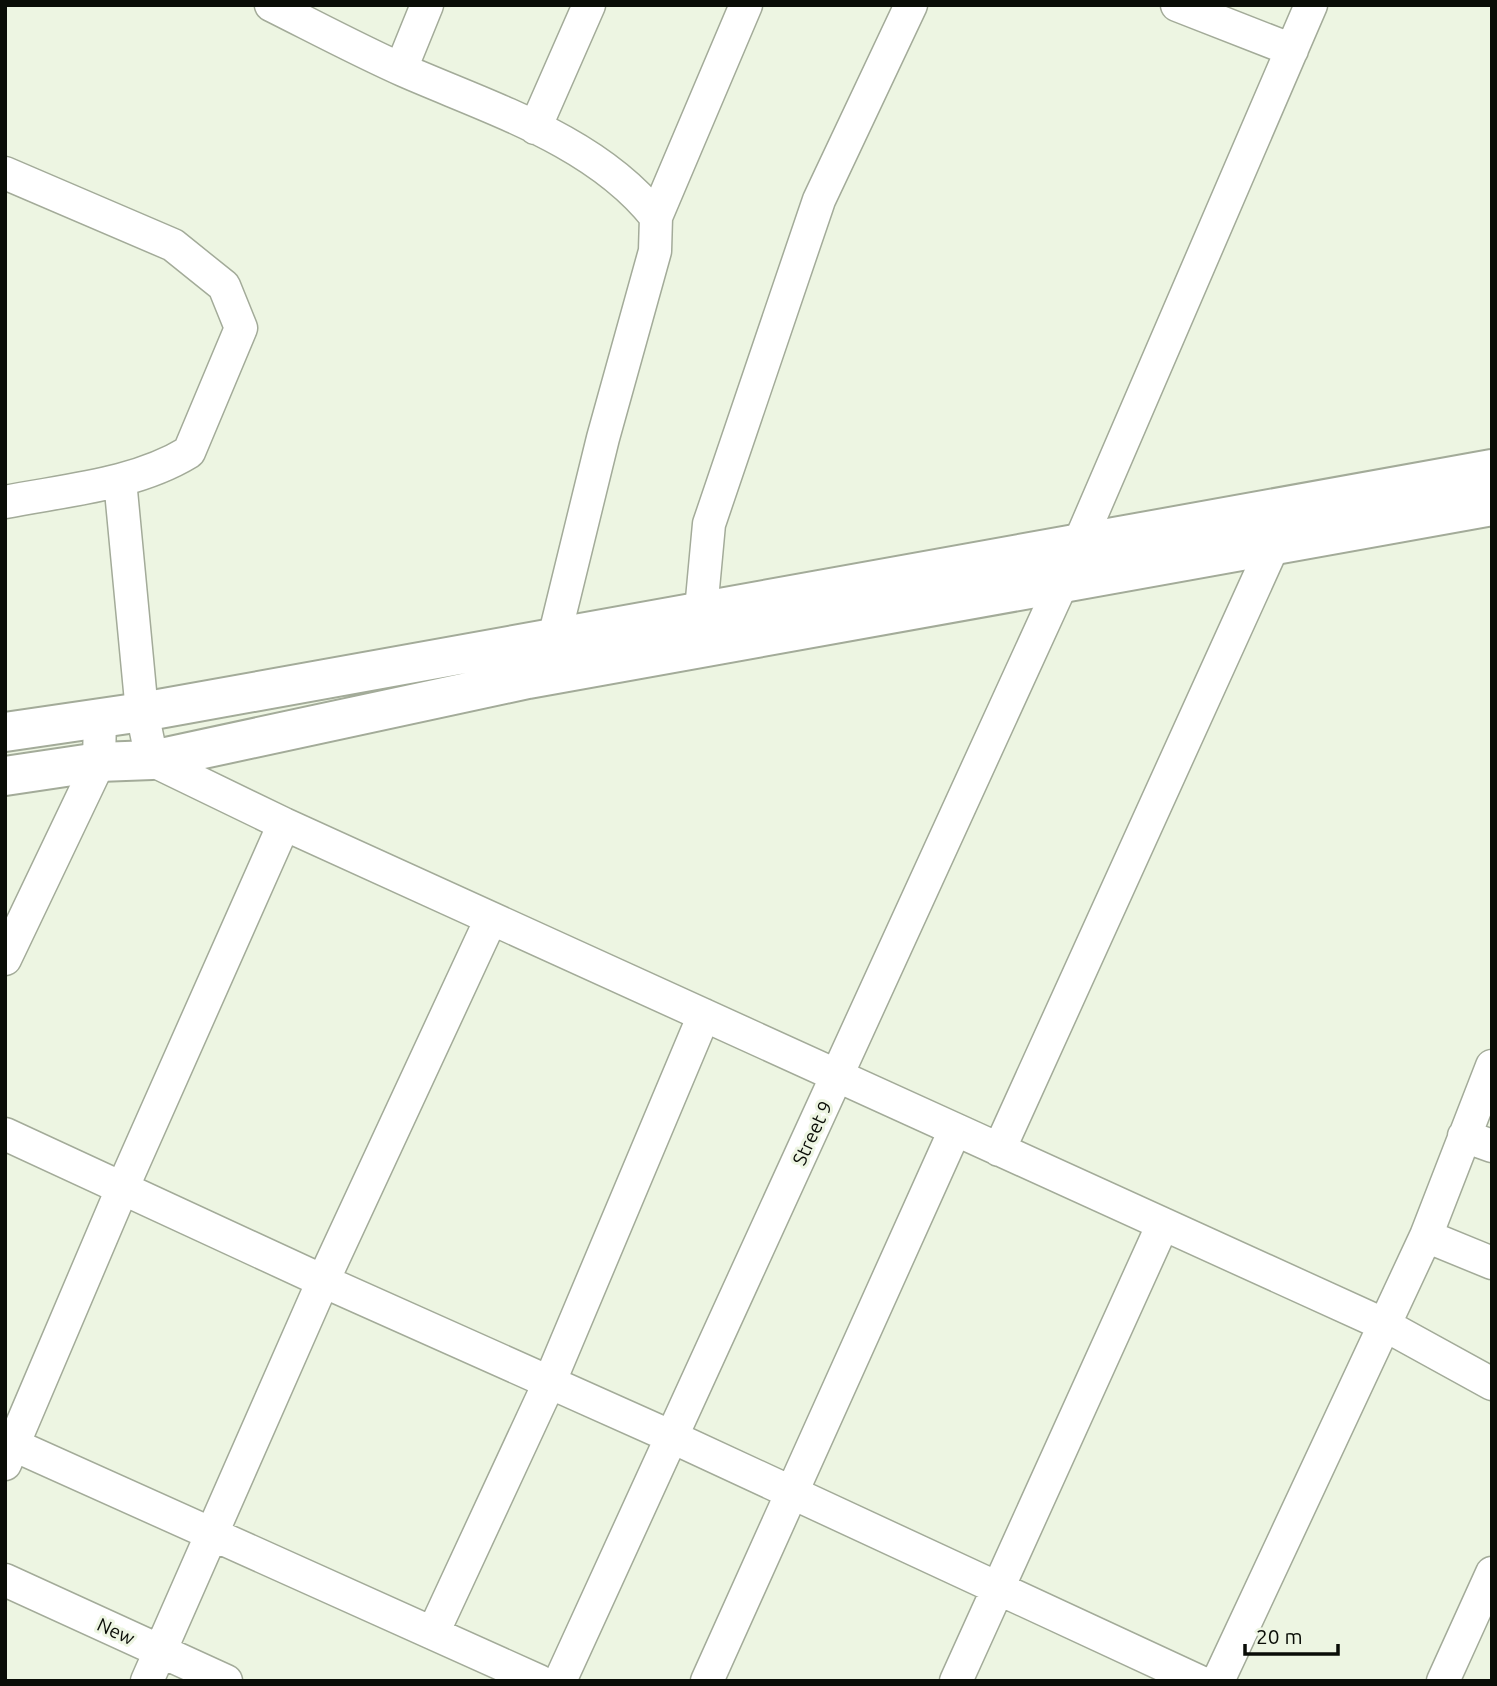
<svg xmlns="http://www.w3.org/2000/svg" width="1497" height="1686" font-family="Ubuntu,sans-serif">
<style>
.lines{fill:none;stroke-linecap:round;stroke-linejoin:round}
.minor-casing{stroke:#a3ab99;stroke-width:35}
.major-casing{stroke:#a3ab99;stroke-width:42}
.minor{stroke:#fff;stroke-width:32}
.major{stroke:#fff;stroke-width:38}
.labels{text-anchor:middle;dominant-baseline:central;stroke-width:6;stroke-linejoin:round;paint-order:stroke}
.street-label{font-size:19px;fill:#0a0d07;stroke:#edf5e2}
</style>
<rect width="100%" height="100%" fill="#edf5e2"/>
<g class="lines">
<defs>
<path id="minor" d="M271,5C315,27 360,51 405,71C492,109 596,141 656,217L655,251L603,438L554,638
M1177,5L1292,50
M401,69L427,5
M535,128L589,5
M5,173L173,245L224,286L241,328L189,452C135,485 66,490 5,502
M656,217L746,5
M120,480L142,712L152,760L284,824L1383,1324L1492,1384
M701,610L709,524L819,200L911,5
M5,959L99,762L100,717
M5,1134L323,1281L672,1437L1198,1681
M1464,1136L1492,1146
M999,1150L1274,544
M1426,1236L1492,1263
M5,1441L539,1681
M5,1464L122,1189L284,824
M5,1580L226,1681
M433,1633L550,1381L704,1015
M147,1681L323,1281L491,919
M560,1681L1062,583L1311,5
M707,1681L955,1130
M956,1681L1163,1224
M1218,1681L1426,1236L1492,1066
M1443,1681L1492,1573"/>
<path id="major" d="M5,732L142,712L1492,469
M5,776L99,762L152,760L528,679L1492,506"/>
</defs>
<use href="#minor" class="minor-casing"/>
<use href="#major" class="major-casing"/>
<use href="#minor" class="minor"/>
<use href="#major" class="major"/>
</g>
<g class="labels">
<g class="street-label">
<text transform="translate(812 1133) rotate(-65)">Street 9</text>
<text transform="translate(116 1631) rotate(25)">New</text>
</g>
</g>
<rect width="1497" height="1686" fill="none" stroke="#0a0d07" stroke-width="14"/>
<path d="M1245 1644v10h93v-10" fill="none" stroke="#0a0d07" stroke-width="3.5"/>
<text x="1256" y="1644" font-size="21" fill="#0a0d07" stroke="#edf5e2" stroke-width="5" paint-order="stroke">20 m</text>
</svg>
